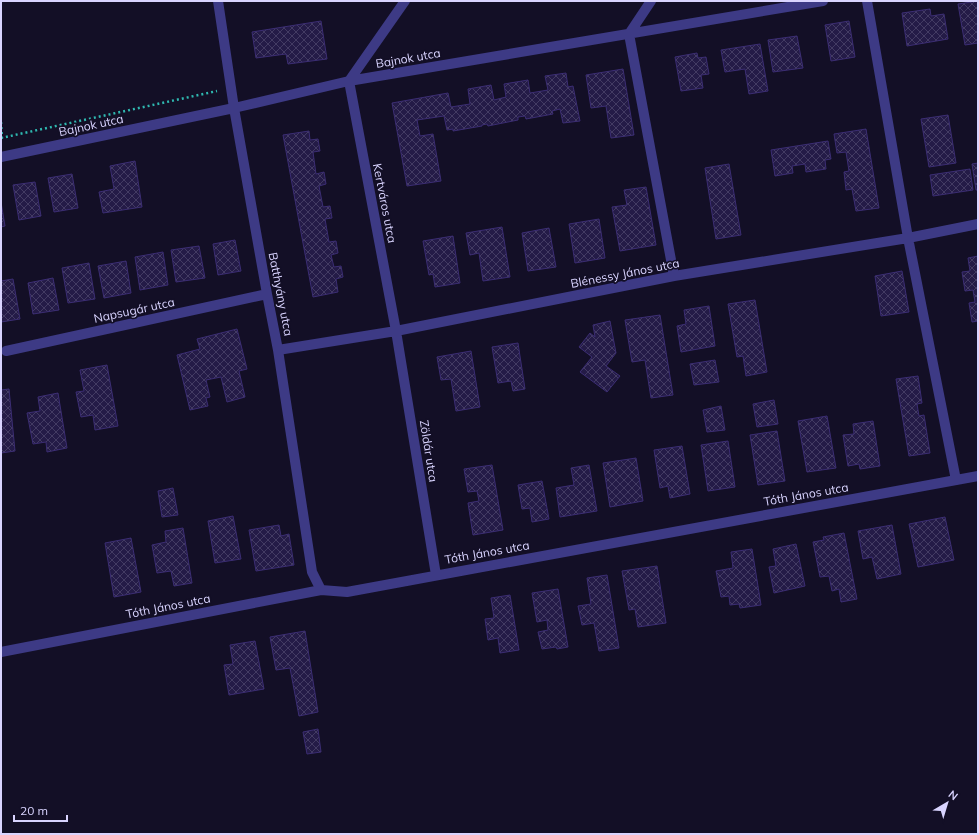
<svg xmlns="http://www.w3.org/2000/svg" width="979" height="835" font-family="Mulish,sans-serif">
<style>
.building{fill:url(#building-cross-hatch);stroke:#3b2d73}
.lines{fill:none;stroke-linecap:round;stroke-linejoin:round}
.path{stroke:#2fb8b0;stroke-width:2.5;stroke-dasharray:2 3;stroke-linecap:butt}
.minor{stroke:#3d3a85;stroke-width:10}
.labels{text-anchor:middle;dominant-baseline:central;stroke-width:3.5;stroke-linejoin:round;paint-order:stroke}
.street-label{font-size:12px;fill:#d9d4ff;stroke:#130f26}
</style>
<defs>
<pattern id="building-cross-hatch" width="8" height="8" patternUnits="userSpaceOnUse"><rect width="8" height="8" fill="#241b47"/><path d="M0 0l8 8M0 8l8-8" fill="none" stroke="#433b63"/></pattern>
</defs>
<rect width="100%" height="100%" fill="#130f26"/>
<path class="building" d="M978,1V43L965,45L958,4Z
M930,9L931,16L944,14L948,39L907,46L902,13Z
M321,21L327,59L288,64L286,54L256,58L252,32Z
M849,21L855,57L831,61L825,25Z
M797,36L803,68L773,72L768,40Z
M760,44L768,91L749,94L745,69L725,72L721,50Z
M697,53L698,58L706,57L709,74L701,75L703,88L681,91L675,57Z
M623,69L634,135L611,138L606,106L591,108L586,75Z
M566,73L568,87L573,86L580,121L563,123L560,109L552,111L553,114L526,119L525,116L518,117V120L488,126L487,124L482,125V126L453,131V129L447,130L444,116L417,120L420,136L433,134L441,181L407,186L392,103L448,93L451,107L470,104L468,89L491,85L494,100L506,97L504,84L528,80L530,93L548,90L545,76Z
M948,115L956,163L929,167L921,119Z
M866,129L879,208L856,211L852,189L846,190L844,172L849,171L846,152L837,153L834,134Z
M309,131L310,140L318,139L320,151L313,152L316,174L324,172L326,184L319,186L323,207L330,206L332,218L325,219L329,242L336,241L338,253L331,255L334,267L341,266L343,277L336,279L338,292L313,297L283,135Z
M828,141L831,159L825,160L826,169L806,172L805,164L792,166L793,173L775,176L771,150Z
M135,161L142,207L103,213L99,192L114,189L110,166Z
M978,163V190H976L972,164Z
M729,164L741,235L716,239L705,168Z
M970,169L973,190L933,196L930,175Z
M72,174L78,208L54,212L48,178Z
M35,182L41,216L19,220L13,185Z
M646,187L656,245L620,251L612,207L627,205L624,190Z
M1,202L5,226L1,227Z
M599,219L605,258L575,263L569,224Z
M502,227L510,277L483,281L479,253L470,255L466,233Z
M549,228L556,267L528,271L522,233Z
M453,236L460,283L435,287L433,274L429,275L423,241Z
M235,240L241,271L218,275L213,244Z
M199,246L205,278L176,282L171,250Z
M163,252L168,285L140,290L135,257Z
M978,256V321L972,322L969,303L975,302L973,290L965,291L962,272L970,271L968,258Z
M126,261L131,293L104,298L98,266Z
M89,263L95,299L68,303L62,268Z
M902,271L909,312L881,316L875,276Z
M53,278L59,310L33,314L28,283Z
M13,279L20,319L1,322V281Z
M755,300L767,372L746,376L743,356L737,357L728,304Z
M709,306L715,346L681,352L677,326L686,324L684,310Z
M660,315L673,395L651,398L645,360L632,362L625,320Z
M610,321L616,353L606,366L620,376L607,392L580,372L592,357L579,347L590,333L595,337L593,325Z
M237,329L247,369L239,371L245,397L227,402L221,377L206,380L210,397L206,398L208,406L190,410L177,355L200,349L197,339Z
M518,343L525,389L513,391L511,381L498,383L492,347Z
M471,351L480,407L456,411L451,379L441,380L437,357Z
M715,360L719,382L694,385L690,364Z
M107,365L118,426L95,430L93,415L81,417L76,392L84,391L80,370Z
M918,376L922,403L917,404L919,416L924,415L930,453L909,456L896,379Z
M9,389L15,451L1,453V390Z
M58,393L67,448L47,452L46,442L33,444L27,413L40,411L38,397Z
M774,400L778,424L757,427L753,404Z
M721,406L725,430L707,432L703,410Z
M827,416L836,468L807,472L798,421Z
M873,421L880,466L860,469L859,464L848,466L843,435L854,434L853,424Z
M777,431L785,481L758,485L750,435Z
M728,441L735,487L708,491L701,445Z
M682,446L690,494L670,498L668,486L660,488L654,450Z
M636,458L643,501L610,507L603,463Z
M492,465L503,530L473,535L468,503L479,501L477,491L468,492L464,469Z
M589,465L597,511L560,517L556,488L574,485L571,468Z
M542,481L549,519L532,522L530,508L522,509L518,485Z
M173,488L178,515L162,517L158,491Z
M233,516L241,559L215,563L208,521Z
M945,517L954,560L918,567L909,524Z
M279,525L281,536L289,534L294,565L256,571L249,530Z
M892,525L901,574L877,579L872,557L863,559L858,531Z
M183,528L192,583L174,586L171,571L157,573L152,545L166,542L165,531Z
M844,533L857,599L841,602L839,589L832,591L829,576L820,577L813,542L824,540L823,537Z
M131,538L141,592L114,597L105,543Z
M796,544L805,586L774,593L769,567L776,566L773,549Z
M752,549L761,605L740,608L739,604L730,605L729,596L721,597L716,571L733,568L731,552Z
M657,566L666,623L638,627L635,609L629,610L622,571Z
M607,575L619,648L599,651L594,623L582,625L578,606L591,604L587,578Z
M558,589L568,647L557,649L556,647L542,649L538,632L548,630L547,620L537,622L532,593Z
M510,595L519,650L500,653L498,638L488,640L485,619L494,618L491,598Z
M305,631L318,712L299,716L290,668L276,670L270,637Z
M255,641L264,689L229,695L224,665L233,664L230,645Z
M318,729L321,752L307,754L303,732Z"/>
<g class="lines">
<path class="path" d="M1,122L2,138
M1,138L217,91"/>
<path class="minor" d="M218,1L234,108L267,294L278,350L312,572L321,590
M405,1L349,81L396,331L436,575
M651,1L629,34L674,276
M867,1L908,238L956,480
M1,157L234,108L349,81L823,1
M278,350L396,331L674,276L908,238L978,224
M6,351L267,294
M1,652L321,590L347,592L978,476"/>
</g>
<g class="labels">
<g class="street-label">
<text transform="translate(408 58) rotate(-10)">Bajnok utca</text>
<text transform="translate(91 125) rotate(-12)">Bajnok utca</text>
<text transform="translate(385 203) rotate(79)">Kertváros utca</text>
<text transform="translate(625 273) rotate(-11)">Blénessy János utca</text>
<text transform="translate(281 294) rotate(79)">Batthyány utca</text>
<text transform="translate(134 310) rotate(-12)">Napsugár utca</text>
<text transform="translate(429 451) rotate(81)">Zöldár utca</text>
<text transform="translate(806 494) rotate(-10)">Tóth János utca</text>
<text transform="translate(487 552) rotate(-10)">Tóth János utca</text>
<text transform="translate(168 606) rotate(-11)">Tóth János utca</text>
</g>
</g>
<rect width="979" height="835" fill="none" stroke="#d9d4ff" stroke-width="4"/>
<g transform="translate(947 803) rotate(38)" stroke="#130f26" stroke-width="3" paint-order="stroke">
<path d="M0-3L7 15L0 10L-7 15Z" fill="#d9d4ff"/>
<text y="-6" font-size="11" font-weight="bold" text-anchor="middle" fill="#d9d4ff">N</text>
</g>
<path d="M14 815v6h53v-6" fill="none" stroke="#d9d4ff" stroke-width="2"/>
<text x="20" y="815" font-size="12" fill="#d9d4ff" stroke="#130f26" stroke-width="3" paint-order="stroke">20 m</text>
</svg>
